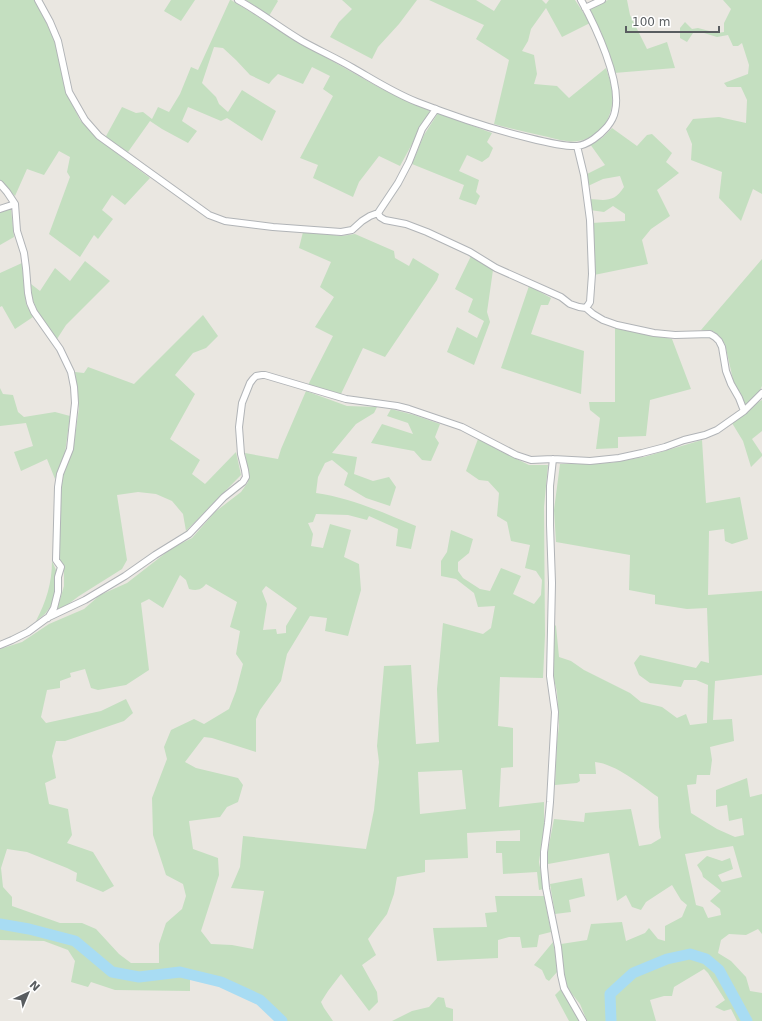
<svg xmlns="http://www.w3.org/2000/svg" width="762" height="1021" font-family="'DejaVu Sans',sans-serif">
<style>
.green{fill:#c4dfc0;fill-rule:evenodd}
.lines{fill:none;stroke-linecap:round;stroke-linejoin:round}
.river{stroke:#a8dcf3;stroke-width:11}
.street-casing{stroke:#b1b4b7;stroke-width:8}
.street{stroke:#fff;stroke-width:6}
</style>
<rect width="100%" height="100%" fill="#eae7e1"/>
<path class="green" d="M0,0H35L56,43L65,90L80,120L99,140L150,178L125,205L112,195L102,210L113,219L98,239L94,235L80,257L49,234L70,177L67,172L70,157L59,151L44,175L27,169L15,196L0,181Z
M171,0H195L181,21L164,11Z
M230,0H231L318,53L380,88L430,111L400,166L379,156L359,182L353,197L313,178L318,165L300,158L333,96L323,89L330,76L312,67L303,84L278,74L272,80L269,84L250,75L236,60L223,48L214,47L202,83L216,97L219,104L228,112L242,90L276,111L262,141L227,118L221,121L188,107L182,121L197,131L188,143L162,129L150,121L128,152L105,138L122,107L136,113L143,112L152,119L158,107L169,112L180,94L191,67L198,70Z
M246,0H277L278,1L269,16Z
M342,0H417L399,24L378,47L372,59L330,37L339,22L352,9Z
M429,0H476L494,11L501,0H542L546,4L549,0H575L590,23L562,37L546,8L531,29L528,41L522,51L534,55L537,74L534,84L557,86L569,98L606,68C608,75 611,82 612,89C615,113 604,137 578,141C569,143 557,139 548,137C530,133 512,129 494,124L509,60L476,39L484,25Z
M608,0H627L630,15L647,49L667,42L675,68L614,73L601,32L588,9Z
M723,0H762V194L753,189L741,221L719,198L722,172L691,160L692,144L686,129L693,119L719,117L746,123L747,100L741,87H727L724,83L748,74L749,65L742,43L738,46H733L728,35L717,37L704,33H693L687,42L680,38V28L685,22L692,29L698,28L717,33L724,32V23L731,9Z
M438,113L492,133L487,142L493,148L489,157L482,162L467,155L459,171L479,180L476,192L480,196L476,205L459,199L464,185L412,164L424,135Z
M612,128L637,146L647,135L652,134L672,153L666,162L679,173L657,190L670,216L651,229L642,240L648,264L594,275L591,223L625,221V214L613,206L604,212L590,210L589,199C605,200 614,203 624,187L620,176L603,179L588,186L587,174L605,165L590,144L602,138Z
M11,209L14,237L0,245V212Z
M303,232L342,236L355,234L394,251L395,258L409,266L413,258L439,274L437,280L385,357L363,348L341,394L308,385L333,336L315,327L334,297L320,287L331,262L299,248Z
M471,256L493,270L487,312L490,322L474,365L447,352L457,327L477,338L484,321L468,312L473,299L455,289Z
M762,259V386L758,395L744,408L742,396L734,384L725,344L719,336L713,331L701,330Z
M85,261L110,281L66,325L57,339L37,311L32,297L31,284L40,291L55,268L70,281Z
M22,263L26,304L33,317L15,329L2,306L0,307V273Z
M529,286L551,298L548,305H541L531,334L584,351L581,394L501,368Z
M203,315L218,336L206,348L193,353L175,375L195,394L170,439L200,460L192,474L205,484L236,452L241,475L186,531L183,514L172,501L156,494L138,492L117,495L127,560L122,569L79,596L67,605L57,610L64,586V567L59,559V489L62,474L73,450L79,408L75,372L84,373L88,367L134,384Z
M615,328L672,339L691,389L650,400L646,436L618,437V448L596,449L600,418L590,410L589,402H615Z
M0,388L3,394L13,395L18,412L24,417L55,412L70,416L65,453L55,479L47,459L21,471L14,452L33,446L26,423L0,426Z
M306,391L347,406L377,407L374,413L356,424L332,453L357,457L354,474L373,481L389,477L396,487L390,506L366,498L344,485L348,473L332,460L325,463L318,477L316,493C351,498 384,513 416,526L411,549L396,546L398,529L369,516L367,520L348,515L316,514L313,522L308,523L313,534L311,546L323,548L330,524L351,530L344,557L359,564L361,590L348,636L325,631L327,618L310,616L287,654L281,681L260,710L256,719V752L212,738L204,737L185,762L196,768L238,778L243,785L238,802L227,807L220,817L189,821L193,849L218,858L219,875L201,931L211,944L232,945L253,949L264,891L231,888L240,867L243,836L366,849L374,810L379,762L377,746L384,666L411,665L416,744L439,742L437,689L443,623L483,634L491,628L495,606L478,607L474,593L456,579L441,576V561L447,552L451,530L473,539L469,553L458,562V571L463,578L480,589L490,591L501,568L521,576L513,594L534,604L541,595L542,580L536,571L525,568L530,545L511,541L507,522L497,516L499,493L488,481L479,480L466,471L478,439L498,450L529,465H548L544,507L545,635L543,678L500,677L498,726L513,728V767L501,768L499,807L544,802V828L539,862L544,889L539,890L537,872L503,874L502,853H496V841H520V830L467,833L468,858L425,860V872L397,877L394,894L387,914L368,939L376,955L362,965L377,992L378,1002L369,1011L341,974L328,991L321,1002L324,1008L333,1021H278L259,1002L221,984L190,979V991L115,990L91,982L88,987L71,982L75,961L68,950L44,941L0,940V649L22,642L49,624L84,609L100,595L127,583L172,548L192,538L215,512L241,492L248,482V470L245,453L278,459L281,449ZM180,575L186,580L189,589C197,591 201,590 206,584L237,602L230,627L240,631L236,654L243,664L236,691L229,709L204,724L194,719L171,730L164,747L167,759L152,798L153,835L166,875L183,884L186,896L182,909L166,923L159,944V963H131L119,954L96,929L82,923H60L12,906V897L3,887L1,868L7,849L27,852L67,868L77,873L76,881L103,892L114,886L93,852L67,843L72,835L68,809L49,804L45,783L56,778L52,756L56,741H65L124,721L133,713L126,699L101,711L46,723L41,717L47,690L60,688V681L71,677L70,673L85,669L91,688L98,690L126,685L149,670L141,603L149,599L163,608ZM266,586L297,608L286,626V633L277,634L276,629L263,630L267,604L262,591ZM462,770L466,809L420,814L418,772Z
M762,400V431L752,439L762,454V456L751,467L743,441L732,423L755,404Z
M391,409L414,415L440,424L435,437L439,443L431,461L422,460L414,451L371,443L382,424L413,434L408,423L387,416Z
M702,440L706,503L740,497L748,539L732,544L725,541L724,529L709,531L708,595L762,591V675L715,681L713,720L732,719L734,741L710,747L712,760L710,775H697L696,784L687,785L691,813L717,829L735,837L744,835L742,818L729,821L727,805L716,807V790L747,778L750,797L762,794V934L758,929L746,935L729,934L721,940L718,953L731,961L746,977L750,991L762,993V1021H737L731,1009L724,1011L715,1007L725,1000L708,973L704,969L674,987L672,996H664L650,1000L656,1021H587L580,1004L568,989L564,979L561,944L587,940L591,924L622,922L626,941L645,933L649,928L658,939L665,941V926L682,917L687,905L681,900L672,885L646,902L641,910L632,907L626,895L617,901L609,853L548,864L547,855L554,819L584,822L585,813L631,809L639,846L651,844L661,838L659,827L658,797C641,785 616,764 595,762L596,774H579L580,781L577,783L555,785L557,742L559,726L557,692L553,675L554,624L556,626L559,657L571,661L584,670L630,693L641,702L662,707L677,718L686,714L690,725L707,723L708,685L696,680H684L681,687L650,683L639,675L634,663L640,655L696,668L701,661L709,663L707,608L687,609L655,604V595L629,590L630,555L556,542L554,510L560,464L610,463L644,457ZM733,846L742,877L722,882L718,875L733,869L730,858L722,861L707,856L697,865L702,873L703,877L721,891L710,901L720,909L721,915L708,918L703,907L696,905L685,854Z
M52,561L56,570V589L51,606L45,614L36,621C46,602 52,583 52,561Z
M582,878L585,896L569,900L571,912L555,914L550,884Z
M495,896H544L551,932L539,935L537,947L522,948L520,937H509L498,940V958L437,961L433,928L487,927L485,913L497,912Z
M553,942L555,952L557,972L549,981L546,979L542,970L534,965Z
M561,989L578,1018L579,1021H569L555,995Z
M438,997L444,998L446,1007L453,1009V1021H392L412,1011L429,1007Z"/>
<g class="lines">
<path class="river" d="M0,924L29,929L75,941L112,972L139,977L180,972L221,982L260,1000L282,1021
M611,1021L610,994L633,973L667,959L690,954L706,959L719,970L747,1021"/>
<defs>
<path id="street" d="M38,0L50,22L58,41L69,92L85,120L99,136L209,215L225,221L273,227L341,232L352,230L362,221L370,216L378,213L398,183L409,162L422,129L436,109
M238,0C260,12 280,28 302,41C318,50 336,58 353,68C374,80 394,93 417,102C453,116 491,129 529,138C541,141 565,147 577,146C588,145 600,135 607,127C611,122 614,117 615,111C622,82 595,25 581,0
M585,8L602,0
M577,146L584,175L590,220L592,274L590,302L586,308
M0,184L7,192L15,204L17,231L24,253L26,268L28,293L30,303L34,312L60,349L71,372L74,387L75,403L70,449L60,474L58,487L56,560L61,567L58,577V592L54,608L48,618
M0,209L15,204
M378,213L380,217L385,220L406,224L427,232L470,252L496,268L561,297L570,304L579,307L586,308L593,314L603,320L617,325L654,333L675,335L710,334L715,337L719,341L722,347L726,371L731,384L739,398L744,411
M553,459L550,486V525L552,583L550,676L555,712L550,802L548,823L544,852V867L546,888L558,947L561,975L564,988L583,1021
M0,645L12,640L28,632L47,618L85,600L125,576L155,555L189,534L224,497L243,482L246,477L245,470L241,454L239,427L242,403L250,383L253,379L256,376L262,375H265L346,399L397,406L409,409L462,427L516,455L531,460L553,459L590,461L619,458L642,453L665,447L684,440L705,435L717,430L744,411L762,393"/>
</defs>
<use href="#street" class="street-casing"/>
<use href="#street" class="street"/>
</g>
<g transform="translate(28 993) rotate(44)" stroke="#ffffff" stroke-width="3" paint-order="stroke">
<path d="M0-3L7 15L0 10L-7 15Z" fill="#595d60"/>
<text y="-6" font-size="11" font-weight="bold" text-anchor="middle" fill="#595d60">N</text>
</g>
<path d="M626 26v6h93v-6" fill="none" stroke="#595d60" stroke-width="2"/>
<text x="632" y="26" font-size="12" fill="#595d60" stroke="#ffffff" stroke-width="3" paint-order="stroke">100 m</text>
</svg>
